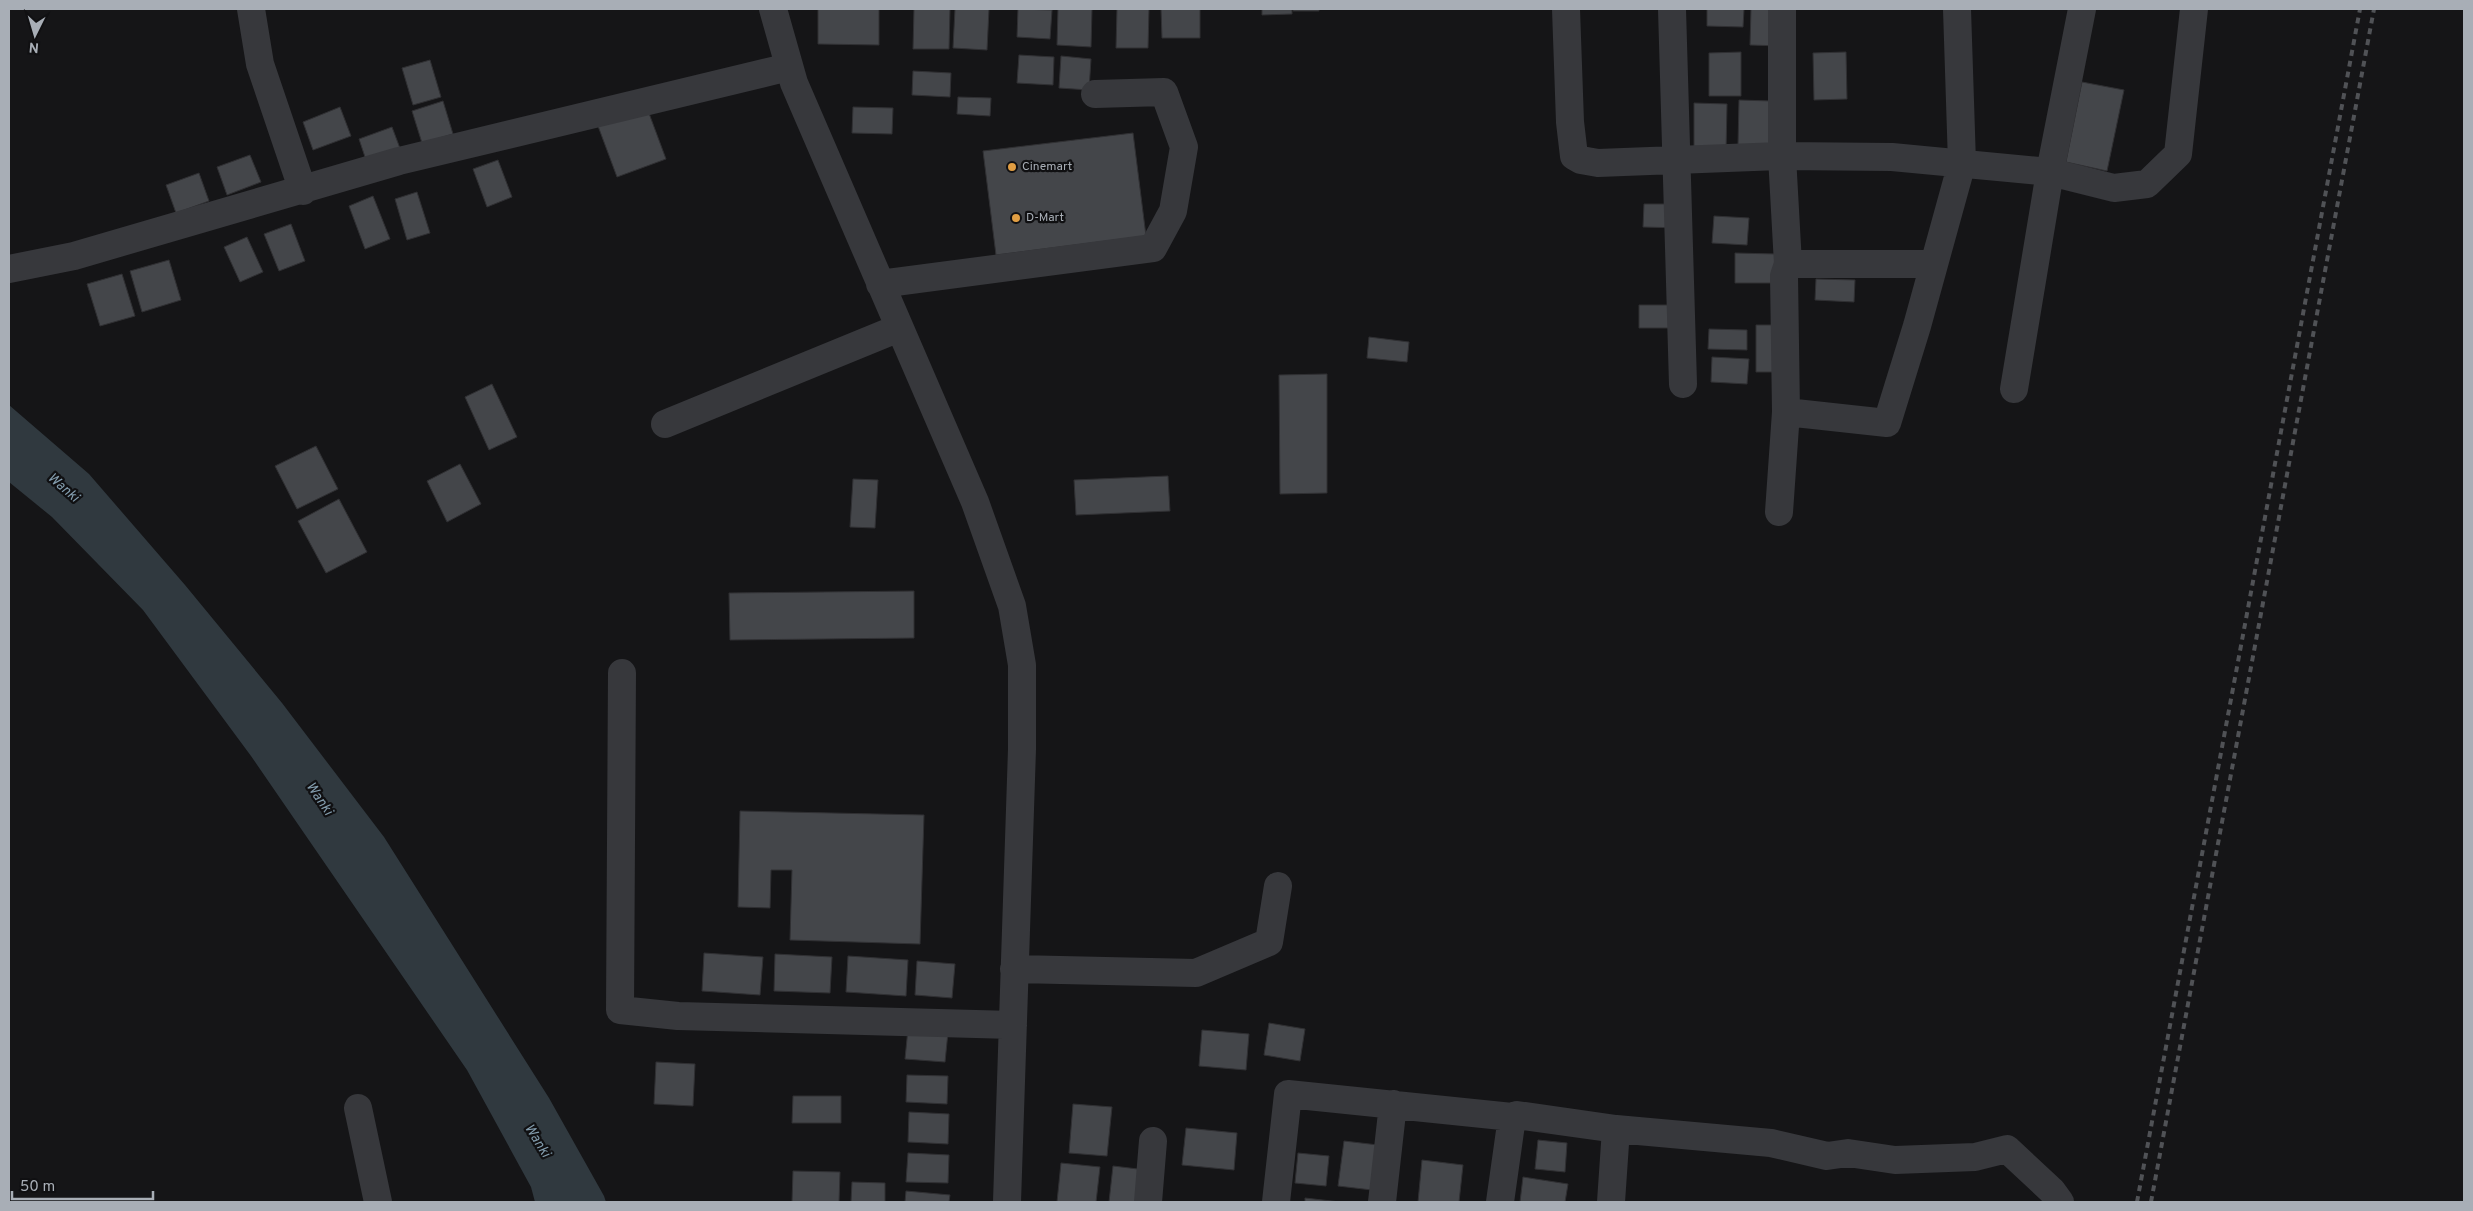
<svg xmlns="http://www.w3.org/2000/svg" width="2473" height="1211" font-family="Overpass,sans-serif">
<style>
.water{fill:#30393f}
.building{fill:#44464a;stroke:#303033}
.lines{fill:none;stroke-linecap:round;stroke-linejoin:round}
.minor{stroke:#37383c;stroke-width:28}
.rail{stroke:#505256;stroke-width:4;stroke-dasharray:6 5;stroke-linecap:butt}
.poi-dot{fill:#e19e43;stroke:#101012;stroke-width:2}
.labels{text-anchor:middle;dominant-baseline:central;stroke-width:4.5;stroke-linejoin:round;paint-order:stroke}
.poi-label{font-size:12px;fill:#a8aeb6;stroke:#101012;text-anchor:start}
.water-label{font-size:14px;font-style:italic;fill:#839dae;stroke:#101012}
</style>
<rect width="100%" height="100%" fill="#151517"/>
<path class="water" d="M9,405L89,474L185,585L282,703L384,837L549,1098L604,1196L606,1202H535L531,1187L467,1070L251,756L143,610L52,517L9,482Z"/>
<path class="building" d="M818,9H879V45L818,44Z
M914,9H950L949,49H913Z
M955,9H989L987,50L953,48Z
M1018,9L1052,10L1050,39L1017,37Z
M1058,9H1092L1091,47L1057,45Z
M1117,9H1149L1148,48H1116Z
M1161,9H1200V38H1162Z
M1262,9H1292V14L1262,15Z
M1293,9H1319V11H1293Z
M1707,9H1744L1743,27L1707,26Z
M1751,9H1781L1780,46L1750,45Z
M1741,52V96H1709V53Z
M1846,52L1847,99L1814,100L1813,53Z
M1019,55L1054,57L1053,85L1017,83Z
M1061,56L1091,59L1089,90L1059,88Z
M430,60L441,97L413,105L402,68Z
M913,71L951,73L950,97L912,95Z
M2082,82L2124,90L2107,171L2066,162Z
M958,97L991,98L990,116L957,114Z
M1739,100L1771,101V145H1738Z
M443,101L453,134L422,143L412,111Z
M1694,103L1727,104L1726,151L1694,150Z
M340,107L351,136L313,150L303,122Z
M853,107L893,108L892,134L852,133Z
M647,108L666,159L617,177L598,126Z
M392,127L401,151L367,163L359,139Z
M1133,133L1146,236L996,255L983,151Z
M250,155L261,182L227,195L217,167Z
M498,160L512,197L487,207L473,169Z
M199,173L209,201L176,213L166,185Z
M417,192L430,233L407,240L395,199Z
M373,196L390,239L365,249L349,206Z
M1644,204H1682V228L1643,227Z
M1714,216L1749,218L1747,245L1712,243Z
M291,224L305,261L279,271L264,234Z
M247,237L263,272L240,282L224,247Z
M1735,253L1776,254V283H1735Z
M169,260L181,300L142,312L130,271Z
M122,274L135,316L100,326L87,284Z
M1816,279L1855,280L1854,302L1815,300Z
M1639,305H1678V328H1639Z
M1756,325H1778V372H1756Z
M1709,329L1747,330V350L1708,349Z
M1369,337L1409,342L1407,362L1367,358Z
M1712,357L1749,359L1747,384L1711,382Z
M1327,374V493L1280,494L1279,375Z
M492,384L517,437L489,450L465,397Z
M316,446L338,489L297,509L275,466Z
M460,464L481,504L447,522L427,481Z
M1168,476L1170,511L1076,515L1074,480Z
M853,479L878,480L875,528L850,527Z
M339,499L367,552L326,573L298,521Z
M914,591V638L730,640L729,593Z
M740,811L924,815L920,944L790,940L792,870H771L770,908L738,907Z
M704,953L763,957L760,995L702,991Z
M775,954L832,957L830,993L774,991Z
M848,956L908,960L906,996L846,992Z
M917,961L955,964L952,998L915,995Z
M1269,1023L1305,1029L1300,1061L1264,1055Z
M908,1029L948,1032L945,1062L905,1059Z
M1202,1030L1249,1034L1246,1070L1199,1066Z
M656,1062L695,1064L693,1106L654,1104Z
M907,1075L948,1076L947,1104L906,1102Z
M793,1096H841V1123H792Z
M1073,1104L1112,1107L1107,1156L1069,1153Z
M909,1112L949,1114L948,1144L908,1142Z
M1186,1128L1237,1133L1234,1170L1182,1165Z
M1538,1140L1567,1143L1565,1172L1535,1169Z
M1344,1141L1378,1145L1372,1190L1338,1186Z
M908,1153L949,1155L948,1183L906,1182Z
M1298,1153L1329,1156L1326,1186L1295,1183Z
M1422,1160L1463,1165L1459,1202H1418Z
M1061,1163L1100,1167L1096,1202H1057Z
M1113,1166L1146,1170L1142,1202H1109Z
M793,1171L840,1172L839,1202H792Z
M1523,1177L1568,1184L1565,1202H1520Z
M852,1182L885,1183V1202H851Z
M906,1191L950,1195L949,1202H905Z
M1305,1198L1340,1202H1305Z"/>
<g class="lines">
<path class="minor" d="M251,9L260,64L303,191
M773,9L794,83L975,502L1012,606L1022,665V749L1007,1202
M1566,9L1570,122L1574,156L1581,160L1598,163L1782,156L1892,157L2050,172L2114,188L2147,184L2178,154L2194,9
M1672,9L1683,384
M1788,264H1934
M9,269L74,256L399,161L789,67
M880,284L1153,248L1173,211L1184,147L1164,92L1095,94
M2014,389L2050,172L2082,9
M1786,412L1887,423L1917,326L1962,163L1957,9
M665,424L899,328
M1779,512L1786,412L1784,276L1788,264L1782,156V9
M622,673L620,1010L678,1016L1013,1025
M1014,969L1196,973L1269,942L1278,886
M358,1108L378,1202
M1148,1202L1153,1141
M1276,1202L1288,1094L1512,1117L1517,1115L1616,1129L1771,1143L1827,1156L1848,1153L1895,1160L1975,1157L2007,1149L2052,1191L2060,1202
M1382,1202L1393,1104
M1500,1202L1512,1117
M1611,1202L1616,1129"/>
<path class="rail" d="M2137,1202L2360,9
M2151,1202L2374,9"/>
</g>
<g class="poi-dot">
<circle cx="1012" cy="167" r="5"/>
<circle cx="1016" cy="218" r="5"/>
</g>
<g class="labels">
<g class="poi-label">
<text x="1022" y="167">Cinemart</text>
<text x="1026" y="218">D-Mart</text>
</g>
<g class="water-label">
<text transform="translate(63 488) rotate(41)">Wanki</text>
<text transform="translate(319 799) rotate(56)">Wanki</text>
<text transform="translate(537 1141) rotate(58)">Wanki</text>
</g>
</g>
<rect width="2473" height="1211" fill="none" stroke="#a8aeb6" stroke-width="20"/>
<g transform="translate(35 35) rotate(185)" stroke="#101012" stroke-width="4" paint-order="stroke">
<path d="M0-4L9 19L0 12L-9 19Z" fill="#a8aeb6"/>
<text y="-8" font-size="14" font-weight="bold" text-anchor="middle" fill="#a8aeb6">N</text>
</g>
<path d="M12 1191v8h141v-8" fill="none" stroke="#a8aeb6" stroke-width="2.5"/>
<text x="20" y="1191" font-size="15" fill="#a8aeb6" stroke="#101012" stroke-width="4" paint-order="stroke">50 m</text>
</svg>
